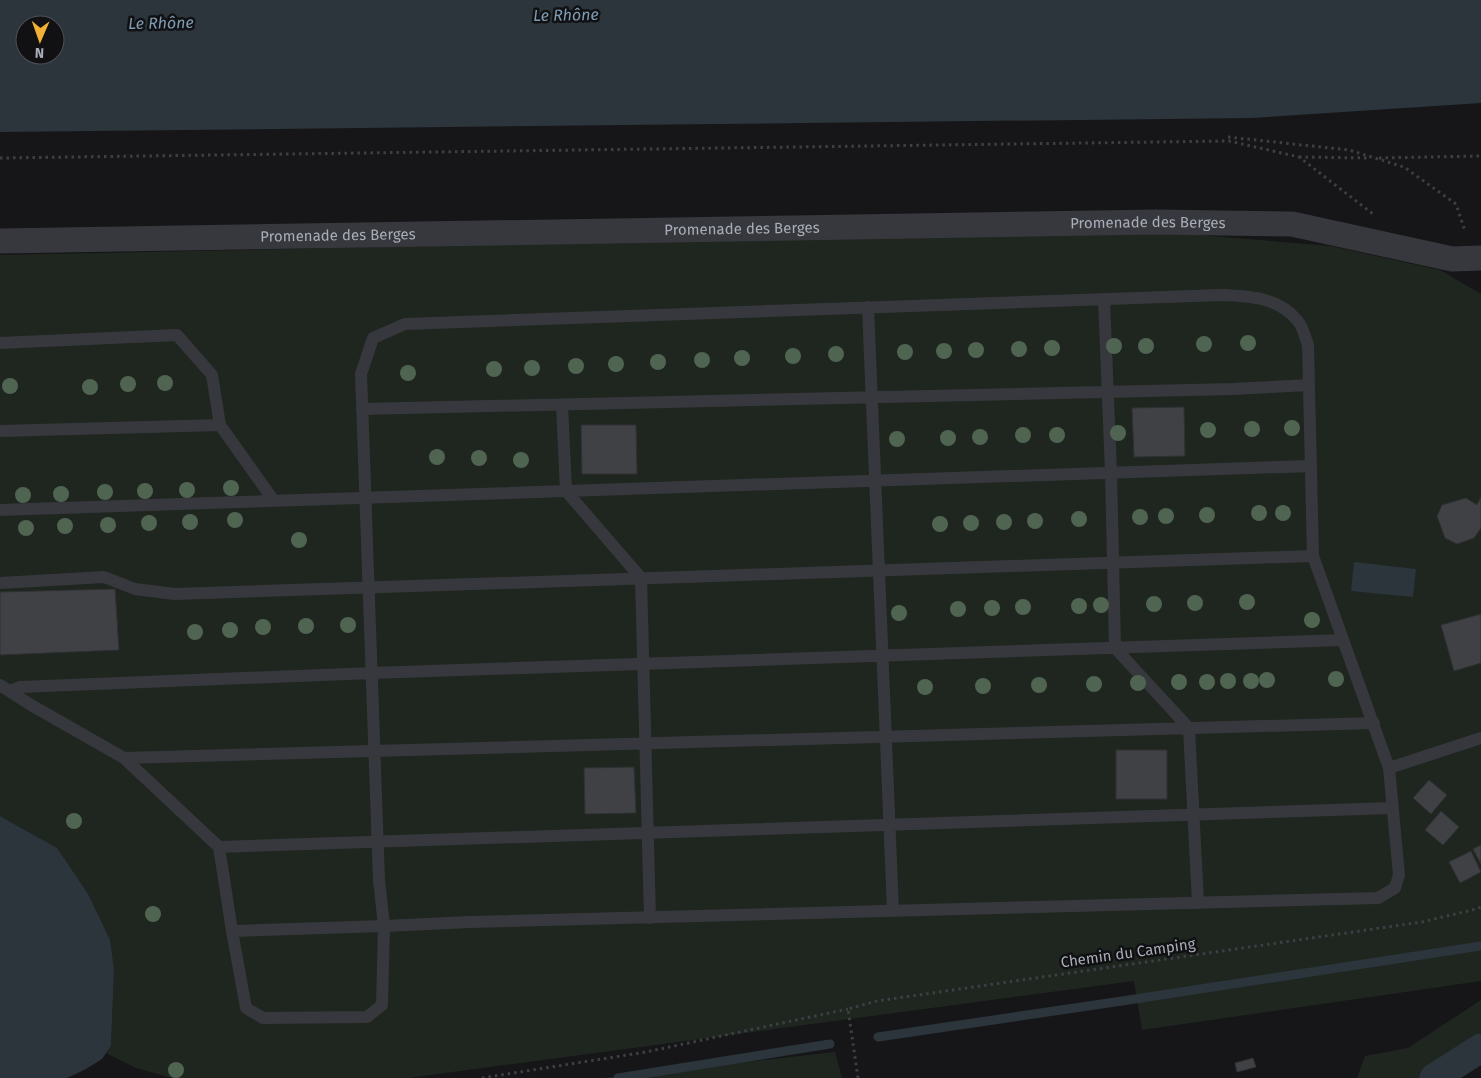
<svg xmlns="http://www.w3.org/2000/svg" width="1481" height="1078" font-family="'Fira Sans',sans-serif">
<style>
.green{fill:#1e261f}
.water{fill:#2c353c;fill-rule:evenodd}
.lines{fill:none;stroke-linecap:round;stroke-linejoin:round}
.stream{stroke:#2c353c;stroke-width:9}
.canal{stroke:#2c353c;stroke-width:29}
.building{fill:#404145;stroke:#303034}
.path{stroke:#3d3f44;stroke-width:3;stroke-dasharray:2.5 4;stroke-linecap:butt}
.lane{stroke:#37383d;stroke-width:12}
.street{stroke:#37383d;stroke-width:25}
.tree{fill:#506452}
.labels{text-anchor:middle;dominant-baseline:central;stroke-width:5;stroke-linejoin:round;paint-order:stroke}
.street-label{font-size:15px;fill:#a8adb8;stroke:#111113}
.water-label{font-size:16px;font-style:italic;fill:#7f9bb3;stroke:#111113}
</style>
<rect width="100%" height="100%" fill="#161618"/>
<path class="green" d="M1151,231L1331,246L1440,270L1481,294V981L1142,1030L1134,981L408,1078H172L136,1068L106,1053L111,1046L114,970L31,833L0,816V255Z
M1481,1000V1063L1458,1078H1357L1365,1056L1408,1048Z
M835,1052L842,1078H603Z"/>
<path class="water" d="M0,0H1481V103L1252,118L0,132ZM25,25H55V55H25Z
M1354,562L1416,569L1413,597L1351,591Z
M0,816L57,848L88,894L110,940L114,970L111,1046L102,1059L86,1069L67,1078H0Z"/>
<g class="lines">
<path class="stream" d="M878,1037L1122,1001L1481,946
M618,1078L830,1044"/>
<path class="canal" d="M1434,1078L1481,1048"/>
</g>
<path class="building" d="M1184,407L1185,456L1134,457L1132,408Z
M581,425H636L637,474H582Z
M1481,497V528L1474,538L1457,544L1445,538L1437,516L1442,505L1466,498L1477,505Z
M115,589L119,650L0,655V592Z
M1481,614V663L1454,671L1441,625Z
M1116,750H1167V799H1116Z
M634,767L636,813L585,814L584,768Z
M1429,780L1447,795L1431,814L1413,798Z
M1441,811L1459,827L1443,845L1425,830Z
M1481,845V864L1473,849Z
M1471,851L1481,872L1460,883L1449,862Z
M1253,1058L1256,1067L1237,1072L1235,1063Z"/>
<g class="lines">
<path class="path" d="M1228,137L1349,150L1404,167L1456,204L1465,231
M1299,157L1370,158
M0,158L1229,141L1299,157L1373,214
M1379,158L1481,156
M482,1078L646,1052L848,1009
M858,1078L848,1009L877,1001L1422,922L1476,909L1481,907"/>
<path class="lane" d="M1221,295C1249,296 1278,297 1297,320C1303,326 1305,337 1308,345L1313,556L1389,768L1399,875L1395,888L1378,898L470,922L384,926L379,880L361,374L373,338L405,324Z
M1104,299L1111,473L1115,648L1189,728L1198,903
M868,307L893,911
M0,343L177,335L212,375L220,425L274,501
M562,405L566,491L641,578L650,918
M362,409L1233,389L1309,385
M0,431L220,425
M0,510L1311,466
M0,583L104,577L135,589L175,594L1313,556
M0,685L31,705L124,758L219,847L232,931
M10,691L20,687L372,673L1343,640
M124,758L1374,723
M1389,768L1481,738
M219,847L1392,808
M384,926L382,1005L367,1017L263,1018L246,1008L232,931Z"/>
<path class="street" id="s1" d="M0,241L1157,222L1292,224L1452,259L1481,258"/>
</g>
<g class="tree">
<circle cx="1248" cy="343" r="8"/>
<circle cx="1204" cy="344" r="8"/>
<circle cx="1114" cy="346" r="8"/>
<circle cx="1146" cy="346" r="8"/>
<circle cx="1052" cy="348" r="8"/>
<circle cx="1019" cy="349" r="8"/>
<circle cx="976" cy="350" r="8"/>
<circle cx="944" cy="351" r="8"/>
<circle cx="905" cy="352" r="8"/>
<circle cx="836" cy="354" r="8"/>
<circle cx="793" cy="356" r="8"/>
<circle cx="742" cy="358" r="8"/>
<circle cx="702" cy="360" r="8"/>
<circle cx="658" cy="362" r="8"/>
<circle cx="616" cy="364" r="8"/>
<circle cx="576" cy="366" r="8"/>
<circle cx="532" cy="368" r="8"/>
<circle cx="494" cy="369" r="8"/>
<circle cx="408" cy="373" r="8"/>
<circle cx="165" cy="383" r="8"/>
<circle cx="128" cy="384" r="8"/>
<circle cx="10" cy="386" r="8"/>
<circle cx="90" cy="387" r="8"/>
<circle cx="1292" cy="428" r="8"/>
<circle cx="1252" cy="429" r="8"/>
<circle cx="1208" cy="430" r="8"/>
<circle cx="1118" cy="433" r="8"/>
<circle cx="1023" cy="435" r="8"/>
<circle cx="1057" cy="435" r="8"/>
<circle cx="980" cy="437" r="8"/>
<circle cx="948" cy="438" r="8"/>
<circle cx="897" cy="439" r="8"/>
<circle cx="437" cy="457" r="8"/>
<circle cx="479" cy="458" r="8"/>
<circle cx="521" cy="460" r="8"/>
<circle cx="231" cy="488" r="8"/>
<circle cx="187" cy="490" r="8"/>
<circle cx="145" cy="491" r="8"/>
<circle cx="105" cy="492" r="8"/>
<circle cx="61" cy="494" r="8"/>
<circle cx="23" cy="495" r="8"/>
<circle cx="1259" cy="513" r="8"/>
<circle cx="1283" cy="513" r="8"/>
<circle cx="1207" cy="515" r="8"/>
<circle cx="1166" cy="516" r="8"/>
<circle cx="1140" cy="517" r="8"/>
<circle cx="1079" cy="519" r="8"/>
<circle cx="235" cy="520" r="8"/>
<circle cx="1035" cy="521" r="8"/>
<circle cx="190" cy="522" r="8"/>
<circle cx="1004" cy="522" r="8"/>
<circle cx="149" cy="523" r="8"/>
<circle cx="971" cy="523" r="8"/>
<circle cx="940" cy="524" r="8"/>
<circle cx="108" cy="525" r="8"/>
<circle cx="65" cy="526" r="8"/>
<circle cx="26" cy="528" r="8"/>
<circle cx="299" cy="540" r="8"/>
<circle cx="1247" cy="602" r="8"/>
<circle cx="1195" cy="603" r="8"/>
<circle cx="1154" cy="604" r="8"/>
<circle cx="1101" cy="605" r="8"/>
<circle cx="1079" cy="606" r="8"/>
<circle cx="1023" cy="607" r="8"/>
<circle cx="992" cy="608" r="8"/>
<circle cx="958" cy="609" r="8"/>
<circle cx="899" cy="613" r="8"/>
<circle cx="1312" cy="620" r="8"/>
<circle cx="348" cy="625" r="8"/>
<circle cx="306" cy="626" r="8"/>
<circle cx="263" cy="627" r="8"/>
<circle cx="230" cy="630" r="8"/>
<circle cx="195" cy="632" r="8"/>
<circle cx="1336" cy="679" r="8"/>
<circle cx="1267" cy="680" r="8"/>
<circle cx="1228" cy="681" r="8"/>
<circle cx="1251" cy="681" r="8"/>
<circle cx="1179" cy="682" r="8"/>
<circle cx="1207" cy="682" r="8"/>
<circle cx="1138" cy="683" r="8"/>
<circle cx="1094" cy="684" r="8"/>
<circle cx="1039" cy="685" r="8"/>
<circle cx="983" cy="686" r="8"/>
<circle cx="925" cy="687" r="8"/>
<circle cx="74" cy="821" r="8"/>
<circle cx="153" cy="914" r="8"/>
<circle cx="176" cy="1070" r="8"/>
</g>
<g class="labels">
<g class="street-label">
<text stroke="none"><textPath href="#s1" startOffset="1148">Promenade des Berges</textPath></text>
<text stroke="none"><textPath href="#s1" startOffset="742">Promenade des Berges</textPath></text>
<text stroke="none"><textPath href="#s1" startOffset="338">Promenade des Berges</textPath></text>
<text transform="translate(1128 953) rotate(-8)">Chemin du Camping</text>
</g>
<g class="water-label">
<text transform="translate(566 15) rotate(-1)">Le Rhône</text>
<text transform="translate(161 23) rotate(-1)">Le Rhône</text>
</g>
</g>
<g transform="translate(40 40) rotate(182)"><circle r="24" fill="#111113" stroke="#4d4f55"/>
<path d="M0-4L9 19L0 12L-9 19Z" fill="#f2b134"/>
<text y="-8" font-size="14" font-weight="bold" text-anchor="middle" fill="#a8adb8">N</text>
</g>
</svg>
